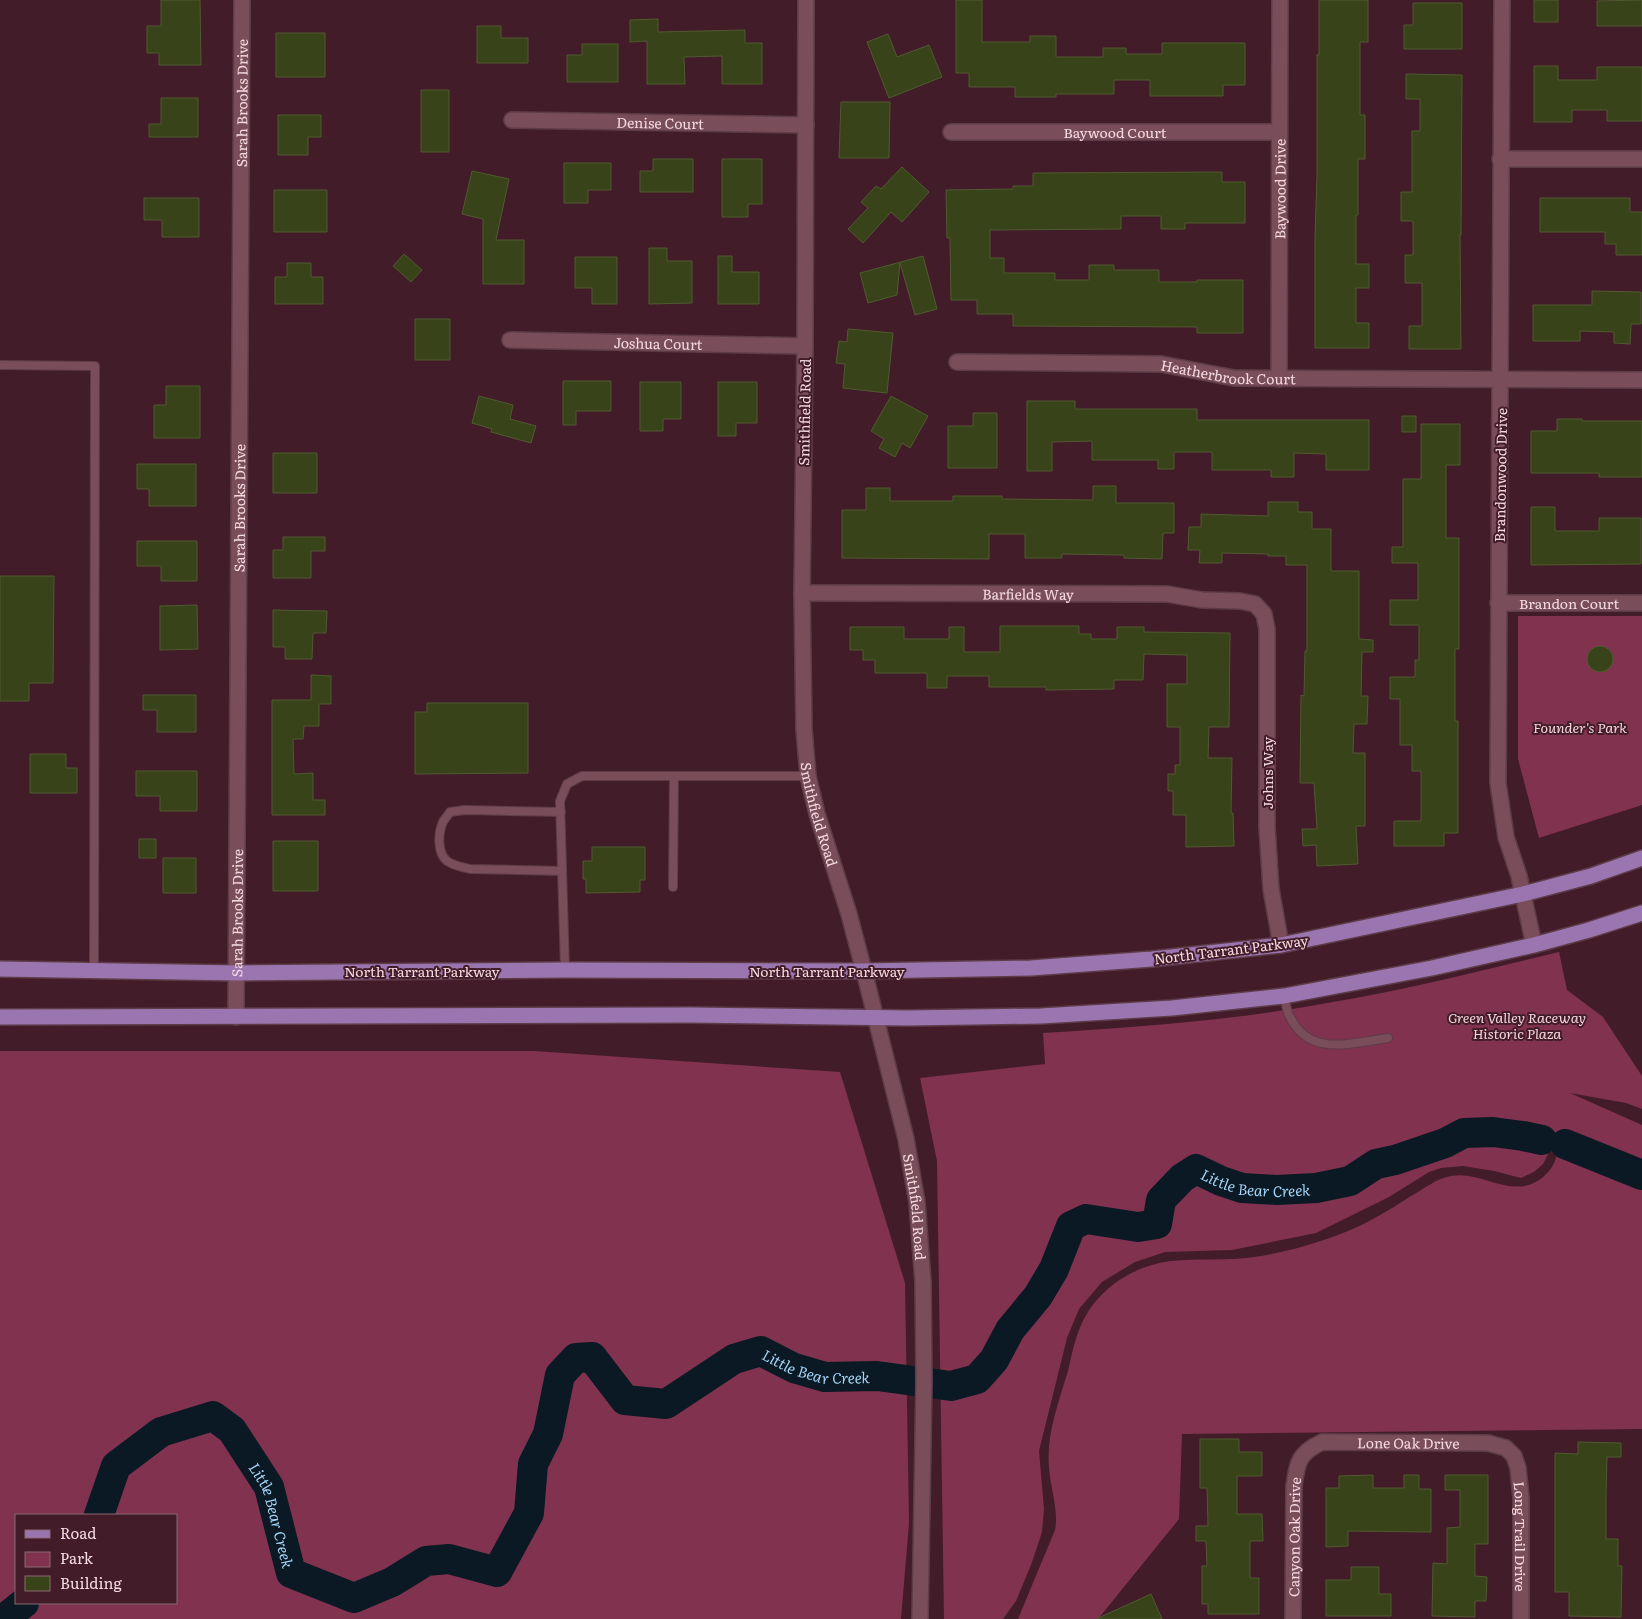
<svg xmlns="http://www.w3.org/2000/svg" width="1642" height="1619" font-family="Literata,serif">
<style>
.green{fill:#81324f;fill-rule:evenodd}
.lines{fill:none;stroke-linecap:round;stroke-linejoin:round}
.river{stroke:#0a1923;stroke-width:30}
.building{fill:#394319;stroke:#505a30}
.lane-casing{stroke:#5d3c48;stroke-width:10}
.street-casing{stroke:#5d3c48;stroke-width:18}
.secondary-casing{stroke:#5d3c48;stroke-width:18}
.primary-casing{stroke:#5d3c48;stroke-width:18}
.lane{stroke:#7a4d5a;stroke-width:8}
.street{stroke:#7a4d5a;stroke-width:15}
.secondary{stroke:#7a4d5a;stroke-width:15}
.primary{stroke:#9b75b0;stroke-width:15}
.labels{text-anchor:middle;dominant-baseline:central;stroke-width:4;stroke-linejoin:round;paint-order:stroke}
.street-label{font-size:14px;fill:#f5dae1;stroke:#431c29}
.park-label{font-size:14px;font-style:italic;fill:#f3d5dd;stroke:#431c29}
.water-label{font-size:15px;font-style:italic;fill:#a3d3f5;stroke:#431c29}
</style>
<rect width="100%" height="100%" fill="#431c29"/>
<path class="green" d="M1518,616H1642V805L1539,838L1518,759Z
M1559,952L1567,990L1603,1017L1642,1076V1109L1626,1103L1570,1093L1642,1125V1429L1182,1434L1179,1519L1098,1619H1018L1055,1530C1059,1510 1050,1487 1049,1467C1046,1435 1059,1401 1068,1371C1072,1353 1076,1333 1085,1317C1102,1286 1136,1265 1171,1261C1198,1258 1226,1261 1254,1257C1282,1253 1311,1245 1338,1235C1363,1226 1388,1211 1411,1196C1424,1189 1437,1178 1451,1176C1482,1170 1512,1201 1542,1178C1551,1170 1555,1164 1557,1153L1549,1152L1543,1164L1534,1172L1521,1178L1494,1171L1463,1166L1441,1168L1429,1172L1389,1197L1316,1233L1232,1250L1165,1252L1135,1262L1102,1282L1079,1309L1067,1338L1039,1451L1044,1509L1042,1532L1031,1565L1016,1601L1003,1619H944L937,1161L920,1078L1045,1064L1043,1033C1140,1027 1237,1020 1333,1002C1409,989 1484,970 1559,952Z
M0,1051H534L840,1072L905,1283L909,1523L901,1619H0ZM16,1515H176V1603H16Z"/>
<g class="lines">
<g class="river">
<path d="M1565,1144L1642,1175"/>
<path id="s1" d="M99,1515L116,1466L161,1432L213,1416L232,1430L269,1487L291,1573L354,1598L392,1582L426,1561L449,1559L497,1572L529,1513L533,1464L548,1434L560,1375L576,1358L592,1357L625,1400L666,1404L734,1359L761,1351L794,1368L825,1377L877,1376L951,1386L977,1379L994,1360L1010,1330L1038,1296L1054,1269L1071,1226L1086,1219L1138,1227L1157,1224L1161,1200L1182,1178L1196,1169L1221,1181L1242,1188L1277,1190L1316,1188L1350,1181L1376,1164L1395,1160L1445,1143L1464,1133L1493,1132L1523,1136L1542,1140"/>
<path d="M4,1619L24,1603"/>
</g>
</g>
<path class="building" d="M161,0H200L201,65H159V53H147V26H161Z
M956,0H982V42H1030V36H1056V57H1103V48H1126V54H1162V43H1245V85H1223V96H1150V80H1114V94H1056V97H1015V87H969V73H956Z
M1319,0H1368V42H1360V115H1365V159H1358V215H1356V264H1369V288H1356V323H1369V348H1315V237L1317,177V55H1319Z
M1534,0H1558V22H1534Z
M1642,0V26H1597V1Z
M1413,3H1462V49H1404V25H1413Z
M658,19V32L745,30V43H762V84H722V56L684,57L685,84H647V41L630,42V20Z
M477,26H501V38H528V63H477Z
M276,33H325V77H276Z
M888,34L897,57L929,45L942,77L889,98L867,42Z
M582,44H618V82H567V55H582Z
M1534,66H1558V80H1597V67H1642V121H1607V110H1572V122H1534Z
M1406,74L1462,75L1461,235H1460L1461,349H1409V326H1422V283H1405V255H1413V221H1401V192H1412V131H1420V99H1406Z
M421,90H449V152H421Z
M161,98H198V137H149V124H161Z
M841,102H890L889,158H839Z
M278,115H321V137H308V155H278Z
M653,159H693V192H640V171H653Z
M722,159H762V204H748V217H722Z
M564,163H611V190H588V203H564Z
M902,167L929,192L902,222L891,212L863,243L848,229L868,208L861,202L876,186L881,189Z
M472,171L509,179L496,240H524V284H483V219L462,214Z
M1222,172V182H1245V223H1185V229H1161V216H1121V229L990,230V258H1004V273H1055V280H1089V265H1114V270H1159V282H1197V280H1243V333H1197V327L1013,326V314H977V300H951L950,238H947L946,190L1013,189V186H1033V173Z
M274,190H327V232H274Z
M144,198H199V237H162V220H144Z
M1540,198H1630V212H1642V255H1616V244H1605V232H1540Z
M649,248H667V261H692V303L649,304Z
M404,254L422,270L411,282L393,266Z
M718,256H732V272H759V304H718Z
M923,256L937,309L915,315L900,263L897,295L868,303L860,273Z
M575,257H617V304H592V288H575Z
M287,263H311V277H323V304H275V277H287Z
M1592,291L1641,292V324H1631L1630,344L1614,343V332L1580,331V341H1533V305H1592Z
M415,319H450V360H415Z
M848,329L893,333L887,393L843,388L845,364L836,363L839,341L847,342Z
M563,381H611V411H576V425H563Z
M640,382H681V419H663V431H640Z
M718,382H757V423H736V436H718Z
M166,386H200V438H154V405H166Z
M479,396L513,405L510,419L536,426L531,443L491,432L492,429L472,423Z
M891,396L928,416L910,448L902,443L895,457L879,448L884,439L871,431Z
M1027,401H1075V409H1197V420H1369V470H1326V454L1294,453V477H1271V470H1212V452H1174V469H1158V460H1092V441L1052,442V471H1027Z
M973,413H997V468H948V426H973Z
M1402,416H1416V432H1402Z
M1557,419H1582V421H1642V477H1599V473H1531V431H1557Z
M1421,424H1460V465H1446V538H1459V649H1455V721H1458V833H1444V846H1394V821H1421V771H1412V745H1400V699H1390V677H1415V660H1419V625H1390V600H1418V563H1392V547H1403V479H1421Z
M273,453H317V493H273Z
M137,464H196V506H149V489H137Z
M1093,486H1116V503H1174V533H1163L1162,559L1124,558V555L1062,554V558H1025V534H989V559L842,558V510H866V488H890V501H953V496H1002V499L1093,500Z
M1268,502H1298V512H1312V529H1331V571H1359V639L1373,640V652H1362L1361,696H1368L1367,724H1354L1353,753H1365V826H1356L1358,864L1317,866L1316,845L1303,846L1302,829H1317L1314,783H1300L1301,695L1304,696L1305,651H1307V565H1286V556H1268V554L1222,553V563H1199L1200,550H1188L1189,527H1201V514L1268,516Z
M1531,507H1555V531H1599V518H1641V564L1531,565Z
M283,537H325V551H311V578H273V550H283Z
M137,541H197V581H161V566H137Z
M0,576H54L53,683H29V701H0Z
M197,605L198,649L160,650V606Z
M273,610L327,611L326,633H313L312,659H285V647H273Z
M1000,626H1079V634H1091V639H1117V627H1144V632L1230,633L1229,727H1209L1208,758H1232L1231,813H1233L1234,846L1186,847V815H1173V791H1168V774H1175V765H1180V727H1167V684H1187V655L1144,654L1143,680H1114V689L1046,690V687H989V676H947V688H927V673H875V660H863V650H850V627H904V639H949V627H964V652H1000Z
M1587 659a13 13 0 1 1 26 0a13 13 0 1 1-26 0Z
M311,675L331,676V704H319V726H304L303,739H293L294,774L313,773V800H325V815H272V700H311Z
M143,695H196V732H157V710H143Z
M427,703H528V773L415,774V712H427Z
M30,754H66V768H77V793H30Z
M136,771H197V811H160V796H136Z
M139,839H156V858H139Z
M273,841H318V891H273Z
M592,847H645V880H640V892L586,893V879H583V861H592Z
M163,858H196V893H163Z
M1200,1439H1239V1452H1262V1476H1237V1514H1262L1263,1541H1250V1578H1259V1614H1208V1604H1202V1566H1207L1206,1541H1196V1526H1208L1207,1488H1200Z
M1578,1442L1621,1443V1457H1607L1606,1495V1539H1618V1566H1622L1621,1617L1569,1616V1592H1555V1453L1578,1454Z
M1373,1475V1488H1404V1475H1419V1489H1431V1532L1348,1531V1546L1326,1547V1488H1339V1476Z
M1445,1475H1488V1544H1475V1576L1487,1577L1486,1601H1475V1617L1432,1616L1433,1563L1447,1564V1528L1460,1527V1490H1445Z
M1351,1567H1379V1594H1391V1616H1326V1580H1351Z
M1151,1594L1162,1619H1096Z"/>
<g class="lines">
<defs>
<path id="lane" d="M0,365L95,366L94,970
M561,812L465,810L450,812C448,816 444,819 443,822C438,833 437,853 447,861C454,866 462,867 470,869L562,871
M673,887L674,776
M565,970L560,801L567,784L582,776H808
M1284,996C1286,1002 1286,1009 1289,1015C1308,1058 1351,1043 1388,1038"/>
<g id="street">
<path d="M1502,0L1498,783L1506,837L1519,876L1534,945"/>
<path id="s2" d="M512,120L806,125"/>
<path id="s3" d="M951,132H1279"/>
<path d="M1500,159H1642"/>
<path id="s4" d="M510,340L805,346"/>
<path id="s5" d="M957,362L1161,364L1234,378L1642,380"/>
<path id="s6" d="M1279,379L1280,0"/>
<path id="s7" d="M802,593L1167,594L1202,600L1240,601L1255,604L1264,614L1267,629V827L1271,889L1281,945"/>
<path id="s8" d="M1498,603H1642"/>
<path id="s9" d="M236,1017L242,0"/>
<path id="s10" d="M1293,1619L1294,1486C1297,1462 1299,1453 1322,1442L1488,1443L1506,1448L1514,1456L1518,1468L1521,1498V1619"/>
</g>
<g id="secondary">
<path id="s11" d="M806,0L805,346L802,593L804,729L808,776L817,814L849,914L864,971L906,1139L917,1202L923,1282L924,1380L920,1619"/>
</g>
<path id="primary" d="M0,969L237,973L565,970L864,971L1031,968L1152,959L1281,945L1523,894L1591,876L1642,858
M0,1017L691,1015L908,1018L1041,1016L1172,1008L1284,996L1432,968L1534,945L1589,930L1642,913"/>
</defs>
<use href="#lane" class="lane-casing"/>
<use href="#street" class="street-casing"/>
<use href="#secondary" class="secondary-casing"/>
<use href="#primary" class="primary-casing"/>
<use href="#lane" class="lane"/>
<use href="#street" class="street"/>
<use href="#secondary" class="secondary"/>
<use href="#primary" class="primary"/>
</g>
<g class="labels">
<g class="street-label">
<text stroke="none"><textPath href="#s9" startOffset="914">Sarah Brooks Drive</textPath></text>
<text stroke="none"><textPath href="#s2" startOffset="148">Denise Court</textPath></text>
<text stroke="none"><textPath href="#s3" startOffset="164">Baywood Court</textPath></text>
<text stroke="none"><textPath href="#s6" startOffset="190">Baywood Drive</textPath></text>
<text stroke="none"><textPath href="#s4" startOffset="148">Joshua Court</textPath></text>
<text stroke="none"><textPath href="#s5" startOffset="272">Heatherbrook Court</textPath></text>
<text transform="translate(804 412) rotate(-89)">Smithfield Road</text>
<text transform="translate(1500 475) rotate(-89)">Brandonwood Drive</text>
<text stroke="none"><textPath href="#s9" startOffset="509">Sarah Brooks Drive</textPath></text>
<text stroke="none"><textPath href="#s7" startOffset="226">Barfields Way</textPath></text>
<text stroke="none"><textPath href="#s8" startOffset="71">Brandon Court</textPath></text>
<text transform="translate(1267 773) rotate(-90)">Johns Way</text>
<text stroke="none"><textPath href="#s11" startOffset="816">Smithfield Road</textPath></text>
<text stroke="none"><textPath href="#s9" startOffset="104">Sarah Brooks Drive</textPath></text>
<text transform="translate(1231 949) rotate(-7)">North Tarrant Parkway</text>
<text x="422" y="971">North Tarrant Parkway</text>
<text x="827" y="971">North Tarrant Parkway</text>
<text stroke="none"><textPath href="#s11" startOffset="1221">Smithfield Road</textPath></text>
<text stroke="none"><textPath href="#s10" startOffset="275">Lone Oak Drive</textPath></text>
<text stroke="none"><textPath href="#s10" startOffset="82">Canyon Oak Drive</textPath></text>
<text stroke="none"><textPath href="#s10" startOffset="466">Long Trail Drive</textPath></text>
</g>
<g class="park-label">
<text x="1580" y="727">Founder's Park</text>
<text x="1517" y="1017">Green Valley Raceway<tspan x="1517" dy="16">Historic Plaza</tspan></text>
</g>
<g class="water-label">
<text stroke="none"><textPath href="#s1" startOffset="1646">Little Bear Creek</textPath></text>
<text stroke="none"><textPath href="#s1" startOffset="1078">Little Bear Creek</textPath></text>
<text stroke="none"><textPath href="#s1" startOffset="282">Little Bear Creek</textPath></text>
</g>
</g>
<rect x="15" y="1514" width="162" height="90" fill="#431c29" stroke="#8a6873"/>
<rect x="25" y="1530" width="25" height="8" fill="#9b75b0" stroke="#8a6873"/>
<text x="60" y="1539" font-size="15" fill="#f5dae1">Road</text>
<rect x="25" y="1552" width="25" height="15" fill="#81324f" stroke="#8a6873"/>
<text x="60" y="1564" font-size="15" fill="#f5dae1">Park</text>
<rect x="25" y="1576" width="25" height="15" fill="#394319" stroke="#8a6873"/>
<text x="60" y="1589" font-size="15" fill="#f5dae1">Building</text>
</svg>
